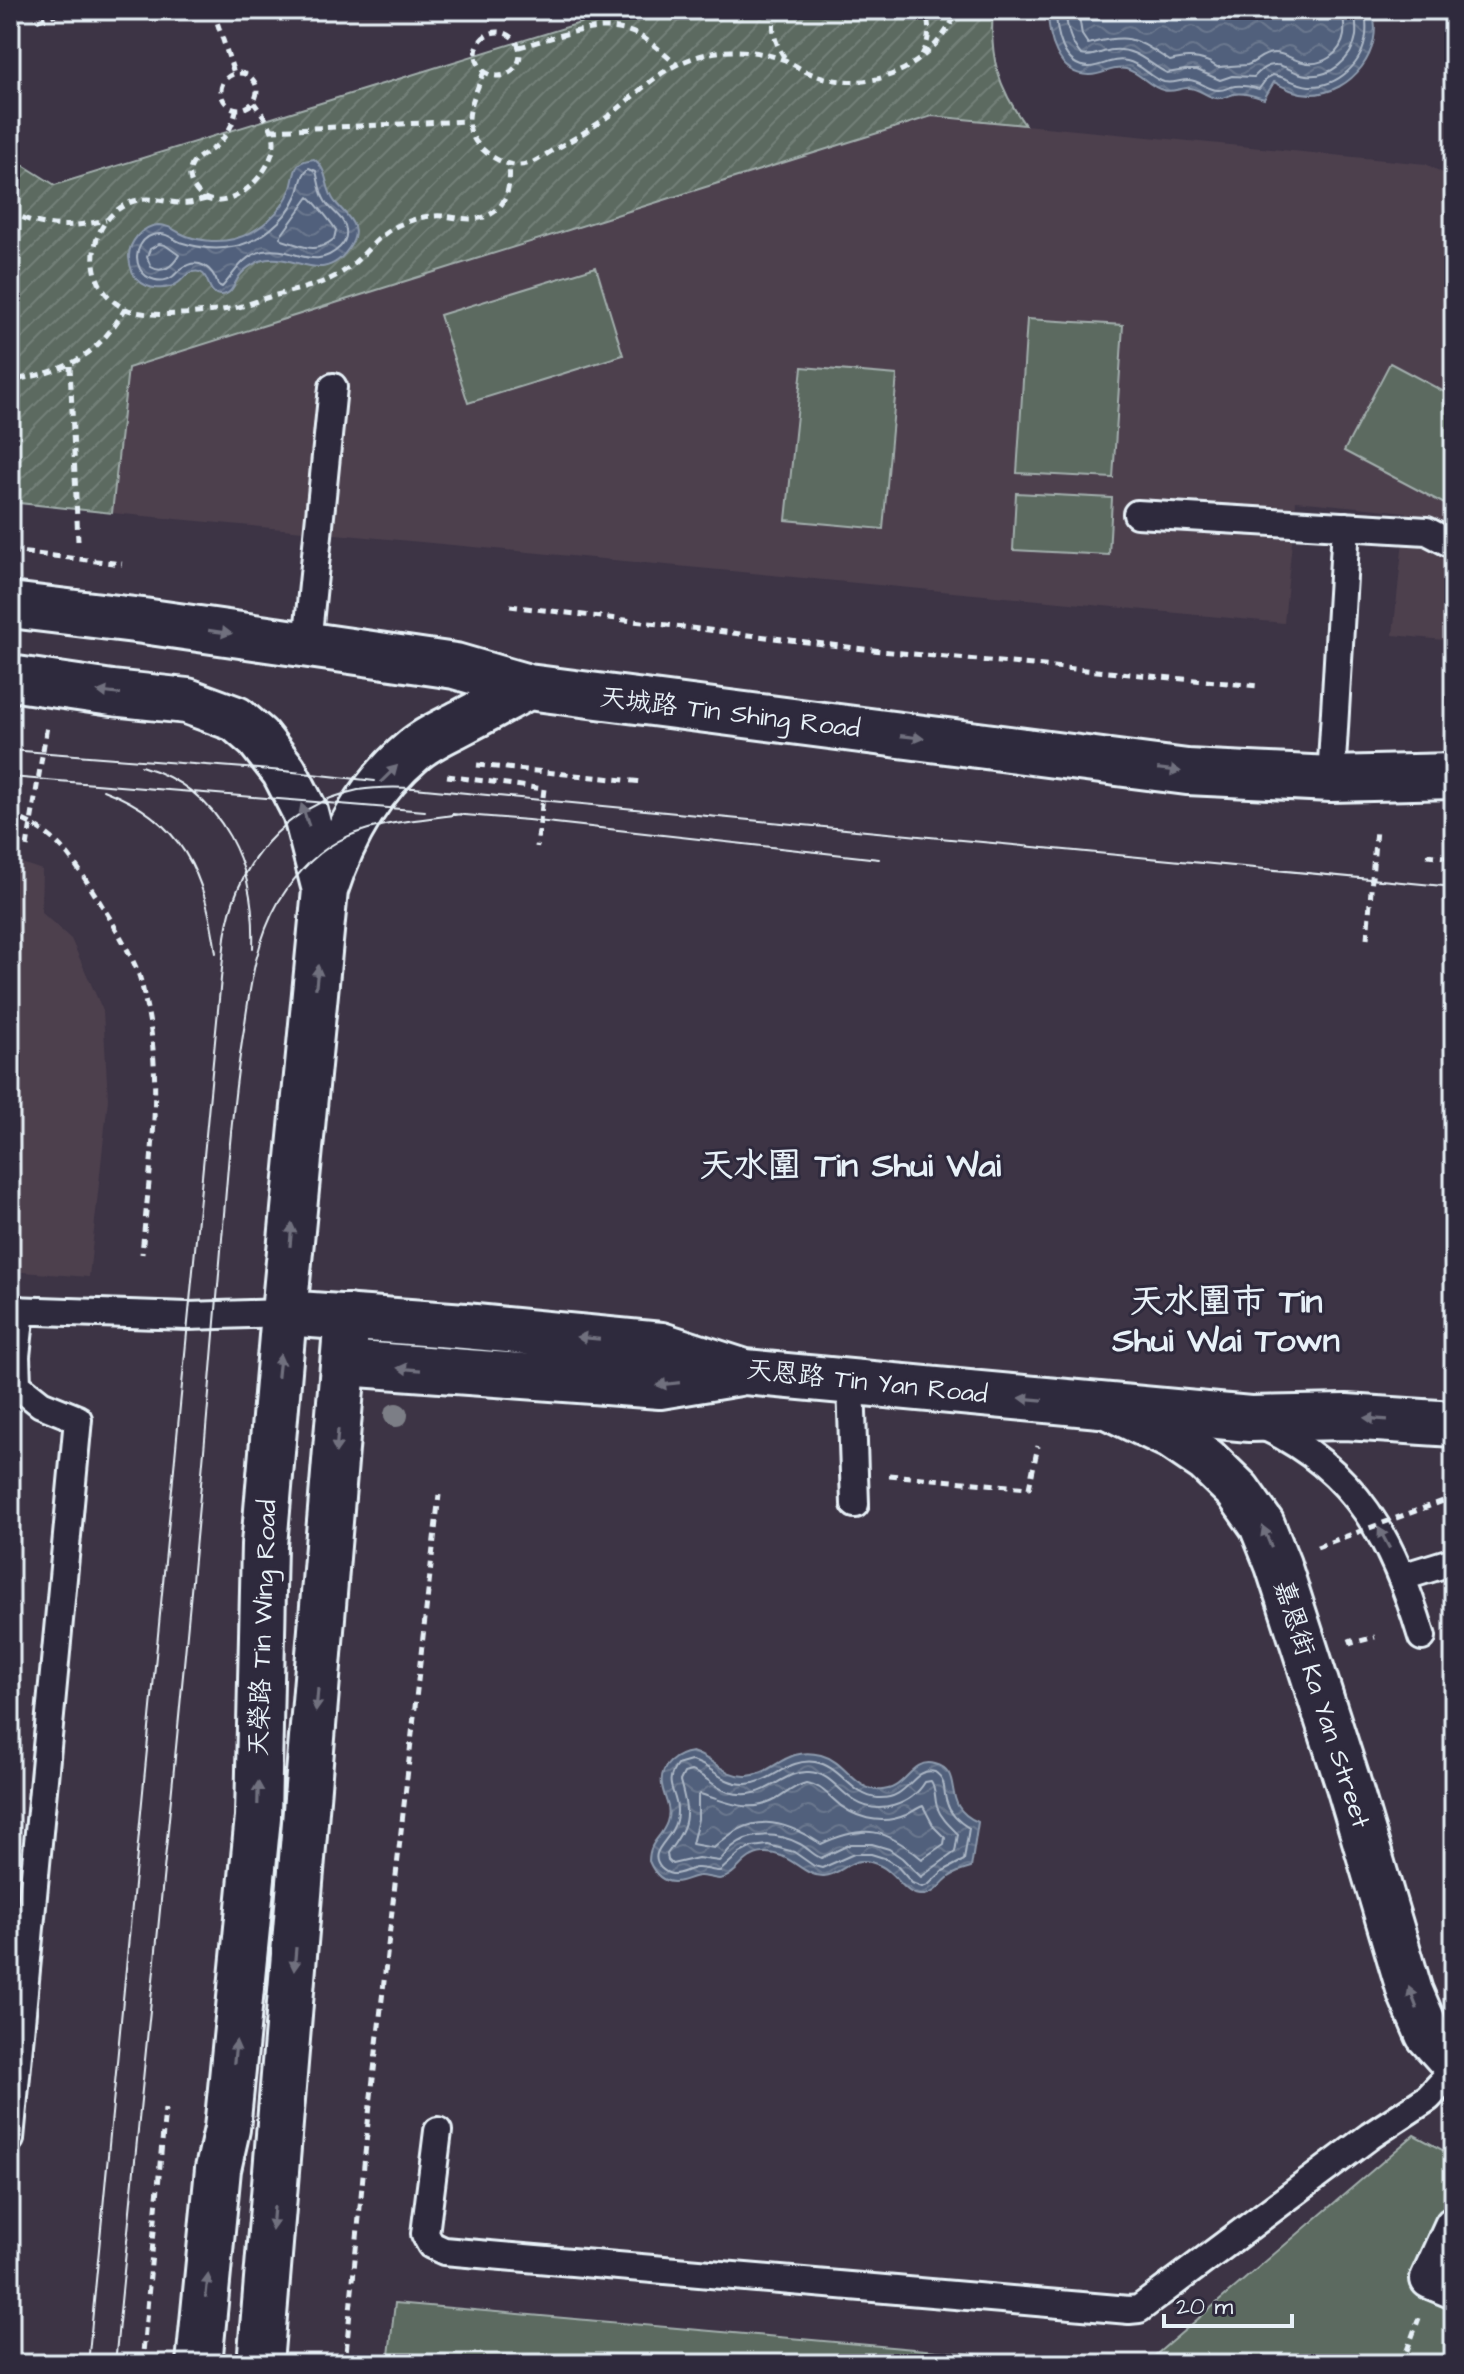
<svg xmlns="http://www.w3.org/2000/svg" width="1464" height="2374" font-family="'Architects Daughter','LXGW WenKai TC',sans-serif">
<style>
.built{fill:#4d404e}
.park{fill:#5b6a61;stroke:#a2aeac;stroke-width:2}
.garden{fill:url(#garden-furrows);stroke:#a2aeac;stroke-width:2}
.water{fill:url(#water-waves);stroke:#8d9aad;stroke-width:2}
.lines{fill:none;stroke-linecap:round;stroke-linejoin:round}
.shore{stroke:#acb7c6;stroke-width:2}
.service-casing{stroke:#e8f1f8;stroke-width:32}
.pedestrian-casing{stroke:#e8f1f8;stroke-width:44}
.minor-casing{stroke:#e8f1f8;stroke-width:50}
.tertiary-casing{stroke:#e8f1f8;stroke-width:50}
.secondary-casing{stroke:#e8f1f8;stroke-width:50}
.path{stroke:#e8f1f8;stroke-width:5;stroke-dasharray:8 6;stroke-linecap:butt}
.service{stroke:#2f2a3d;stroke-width:26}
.pedestrian{stroke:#2f2a3d;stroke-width:38}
.minor{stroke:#2f2a3d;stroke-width:44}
.tertiary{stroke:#2f2a3d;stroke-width:44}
.secondary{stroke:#2f2a3d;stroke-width:44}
.tram{stroke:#e8f1f8;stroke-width:2}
.path-bridge{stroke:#e8f1f8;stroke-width:5;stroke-dasharray:8 6;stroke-linecap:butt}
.tree{fill:#7c7e86}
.oneway{fill:#70707e}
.labels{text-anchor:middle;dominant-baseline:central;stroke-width:6;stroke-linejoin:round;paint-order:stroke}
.street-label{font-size:26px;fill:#e8f1f8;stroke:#2f2a3d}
.district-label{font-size:34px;font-weight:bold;fill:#e8f1f8;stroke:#2f2a3d}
</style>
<defs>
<pattern id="garden-furrows" width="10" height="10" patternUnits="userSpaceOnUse" patternTransform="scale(2)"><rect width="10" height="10" fill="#5b6a61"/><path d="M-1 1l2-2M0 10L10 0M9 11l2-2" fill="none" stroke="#738078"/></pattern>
<pattern id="water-waves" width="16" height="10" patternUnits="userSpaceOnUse" patternTransform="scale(2)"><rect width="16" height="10" fill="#51607b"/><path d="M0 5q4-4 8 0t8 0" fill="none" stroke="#6a778e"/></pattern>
</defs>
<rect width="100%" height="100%" fill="#3d3445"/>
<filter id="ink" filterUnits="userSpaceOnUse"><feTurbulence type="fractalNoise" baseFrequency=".0125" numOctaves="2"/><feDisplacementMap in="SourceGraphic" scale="16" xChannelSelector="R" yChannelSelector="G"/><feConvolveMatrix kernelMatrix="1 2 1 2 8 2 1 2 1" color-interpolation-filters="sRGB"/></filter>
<g filter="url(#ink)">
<path class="built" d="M932,116L1426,164L1454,179V641L1393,635L1406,512L1358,507L1296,501L1284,623L112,513L127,368Z
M10,859L42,870L41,912L71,939L103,1011L108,1099L89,1277L10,1271Z"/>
<path class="park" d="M596,267L623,355L468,403L440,315Z
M1027,319L1123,325L1113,478L1017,473Z
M1390,363L1454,397V509L1344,451Z
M802,367L897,375L883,529L786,520Z
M1016,493L1112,498L1109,555L1013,550Z
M1414,2135L1454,2156V2364H1145Z
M395,2303L1082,2364H388Z"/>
<path class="garden" d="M622,10H993C989,57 998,87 1025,125L932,116L128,368L112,513L10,502V157L55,185Z"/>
<path class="water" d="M1048,10H1372C1385,50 1352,94 1310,94C1296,94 1286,88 1274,82L1264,99C1255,96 1244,92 1234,94C1227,96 1223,99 1216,98C1206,97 1198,87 1188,88C1179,88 1173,93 1163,90C1149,87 1141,73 1126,69C1112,66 1103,75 1090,75C1057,76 1048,36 1048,10Z
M314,159C329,170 324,188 335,202C347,216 364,227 349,248C322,289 292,249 260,261C253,264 246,268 241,274C234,282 233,295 221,295C204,295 212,267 192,272C185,274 183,280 178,283C166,291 148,290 138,280C132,275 130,266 129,258C128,243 142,226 158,225C167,225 173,229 180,233C195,241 218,243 234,239C259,232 282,213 291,188C293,182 294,171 298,165C302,160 308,160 314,159Z
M692,1752C713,1758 724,1777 747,1776C775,1774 785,1746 821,1755C844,1761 854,1788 877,1790C907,1793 909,1757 935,1764C966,1772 938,1805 978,1822L971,1868C963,1870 956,1872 949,1877C941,1883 936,1893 925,1895C904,1897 898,1874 881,1866C851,1851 846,1874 824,1876C802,1877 791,1851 763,1853C745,1855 741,1868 728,1876C718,1883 710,1875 699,1876C693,1876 687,1880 681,1881C665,1885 655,1875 649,1861C649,1841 661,1839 667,1822C672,1807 664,1799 662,1785C659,1766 676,1754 692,1752Z"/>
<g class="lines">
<path class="shore" d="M1056,10C1056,31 1062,68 1090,67C1103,66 1113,58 1127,61C1142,64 1150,78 1164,82C1173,84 1180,80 1188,80C1200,80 1206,89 1217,90C1224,91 1228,87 1235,86C1243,85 1252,87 1259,89L1267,78L1273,75C1286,77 1296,85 1309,86C1338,87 1363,64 1366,35C1367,27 1366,18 1365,10
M1066,10C1066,27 1070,42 1081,55C1093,58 1101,51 1113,50C1137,48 1148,64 1167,73L1185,70H1197L1220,80L1232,76L1254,77C1260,71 1266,64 1276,65C1286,65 1295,74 1306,75C1330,78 1352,60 1356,36C1357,27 1355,18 1355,10
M1078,10L1082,35L1088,44C1131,33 1134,38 1170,61C1182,58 1194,56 1206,61C1210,62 1213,65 1217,67C1218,67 1244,65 1247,65C1257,62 1262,53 1274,53C1285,53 1293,60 1303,62C1322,67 1341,54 1344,35C1345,26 1343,18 1343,10
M309,168L316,171C319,181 319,191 325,201C331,211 345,218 346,230C347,237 344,243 340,247C314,273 293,245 263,251C242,256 235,273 222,287L218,285C213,268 198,256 181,269C180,269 173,277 172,277C162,284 146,280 140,269C132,253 142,233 161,234C169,234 175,241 183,243C199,248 216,250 232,247C260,242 286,221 297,195C301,186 301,174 309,168Z
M309,197C314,201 332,223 336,230L334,239C313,255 305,246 282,240L280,237Z
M159,244L165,245L179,255C173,266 163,274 151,267L147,257L150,249Z
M691,1761C713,1765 719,1784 746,1784C773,1783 787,1758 815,1762C841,1766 851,1796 878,1798C910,1800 912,1766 935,1772C948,1781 942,1790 947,1803C950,1814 959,1822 969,1828L964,1860L943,1871L928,1885L922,1887L912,1883L897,1866L884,1858L871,1854H854L822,1868L814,1866L794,1852L768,1845L752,1847L740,1853L720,1871C712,1871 704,1867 696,1868C688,1869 680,1875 672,1874C667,1873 664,1871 661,1868C648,1853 666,1843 672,1830C675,1825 677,1818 677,1812C678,1792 662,1785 677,1765Z
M691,1771C705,1775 713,1787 728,1792C768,1803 780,1770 809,1772C830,1773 838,1791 855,1801C879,1816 911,1805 925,1782L931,1781C936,1788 934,1797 937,1807C941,1818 950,1826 958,1834L955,1852L921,1877L902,1858L889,1849L872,1844H851L821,1858C813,1855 808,1848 800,1844C779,1833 750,1831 732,1847C727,1851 724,1857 719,1861L698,1858L672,1864L668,1860L667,1854C689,1824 690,1817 680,1781L684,1773Z
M806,1783C819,1785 824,1791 833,1799C852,1818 881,1826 906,1815C912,1812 917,1808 923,1806L934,1827L945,1838L944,1844L922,1859C885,1828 865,1824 821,1844C781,1818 751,1812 714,1848L692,1844L698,1819V1797L700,1794C726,1801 748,1815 777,1799C787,1793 794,1786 806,1783Z"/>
<defs>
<path id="service" d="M1137,514L1427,531L1454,545
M307,644L333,387
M1331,779L1346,526
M10,1310L188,1316L284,1313
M851,1382L855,1504
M1261,1425C1357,1469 1393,1541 1422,1637
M1402,1577L1454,1561
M438,2131L425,2234L431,2245L444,2251L1129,2310L1139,2309L1370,2136L1428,2098L1454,2070
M10,2139L78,1419L41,1404L17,1385L16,1356L21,1310"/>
<path id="pedestrian" d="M1454,2226L1430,2279L1454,2289"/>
<path id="minor" d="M1111,1408L1172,1437L1206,1460L1238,1491L1262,1525L1278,1565L1348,1783L1410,1992L1428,2034L1454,2063"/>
<path id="tertiary" d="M199,2364L218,2169L227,2129L258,1817L264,1545L284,1313
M260,2364L347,1317"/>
<path id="secondary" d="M10,605L143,621L455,666L528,687L1187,772L1331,779L1454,776
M10,678L112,693L187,701L236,719L258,738L284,771L305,812L325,890
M528,687C506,698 484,711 462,722C445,731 428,738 414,750C371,786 342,837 325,890L284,1313L465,1326L661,1345L745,1372L1250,1419L1346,1417L1454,1424
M344,1363L660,1386L739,1373"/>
</defs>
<use href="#service" class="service-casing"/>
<use href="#pedestrian" class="pedestrian-casing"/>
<use href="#minor" class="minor-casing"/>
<use href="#tertiary" class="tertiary-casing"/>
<use href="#secondary" class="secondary-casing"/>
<path class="path" d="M213,10L234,73
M776,10C770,30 775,43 786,60
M38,20L69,10
M476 54a22 22 0 1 1 44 0a22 22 0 1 1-44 0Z
M519,47C555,38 600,18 636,34C651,41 664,54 676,64
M922,55C930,40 931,25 924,10
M484,71C473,102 455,128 487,153C497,161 513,168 526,164C535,163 545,155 553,150C573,140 592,128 610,115C644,89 661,65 707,54C732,48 760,51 785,60C794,64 802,71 812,74C873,96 931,68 958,10
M221 91a18 18 0 1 1 36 0a18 18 0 1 1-36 0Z
M236,109C235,122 226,137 216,146C206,155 187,159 190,177C191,185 197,193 203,197C232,215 275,170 274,141C273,126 262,114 254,103
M271,130L467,121
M206,199C200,200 194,203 188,203C170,205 153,195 134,201C86,217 78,287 126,309C147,319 205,313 229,309C242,307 256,301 269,297C294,290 322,286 344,271C366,256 378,232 404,223C414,219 424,216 434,216C446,215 458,219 470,219C503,219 512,192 509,164
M10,211C39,229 73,228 106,220
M70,366L78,541
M19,379C71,370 98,354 125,309
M10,551L122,564
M510,606L881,651L1259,686
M1445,696L1454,697
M477,765L643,782
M10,815C56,831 71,857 96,896C111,920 126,944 137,970C141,979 143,990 145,1000C165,1082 149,1170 142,1254
M27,847L47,726
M1427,855L1454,858
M889,1475L1029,1488L1038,1446
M1350,1638L1352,1643L1375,1637
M142,2364L165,2109
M345,2364L368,2123L439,1495
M662,2364C677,2358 691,2357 707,2364
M1402,2364L1419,2318"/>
<use href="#service" class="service"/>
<use href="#pedestrian" class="pedestrian"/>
<use href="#minor" class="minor"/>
<use href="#tertiary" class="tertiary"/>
<use href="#secondary" class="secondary"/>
<path class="tram" d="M10,750L284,771L375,781
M141,766C225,791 256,868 253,948
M10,777L425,811
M103,790C183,820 205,874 216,953
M452,814L528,820L879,859
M88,2364L225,937C235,865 284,806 358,790C376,787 395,787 414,788L1454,887
M115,2364C146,2041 181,1717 209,1394C216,1318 222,1242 228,1166C232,1118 237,1070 245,1023C251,980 257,939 279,901C327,823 380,825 461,814"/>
<path class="path-bridge" d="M447,776L544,789L537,847
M1367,939L1376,829
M1317,1547L1454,1497"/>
</g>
<circle class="tree" cx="396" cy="1415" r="12"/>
<defs><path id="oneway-solid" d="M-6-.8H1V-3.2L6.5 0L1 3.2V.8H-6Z" transform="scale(2)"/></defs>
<g class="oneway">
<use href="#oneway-solid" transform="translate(220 632) rotate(8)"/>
<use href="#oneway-solid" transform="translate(109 693) rotate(-173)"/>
<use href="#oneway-solid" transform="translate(912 737) rotate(7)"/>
<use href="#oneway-solid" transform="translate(1169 770) rotate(7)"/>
<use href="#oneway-solid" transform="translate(389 774) rotate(-45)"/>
<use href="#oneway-solid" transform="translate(305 815) rotate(-109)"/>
<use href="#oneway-solid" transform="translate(317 977) rotate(-84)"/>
<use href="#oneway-solid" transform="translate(291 1235) rotate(-85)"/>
<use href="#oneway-solid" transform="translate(588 1338) rotate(-174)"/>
<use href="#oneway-solid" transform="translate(279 1366) rotate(-84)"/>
<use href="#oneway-solid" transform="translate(409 1369) rotate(-175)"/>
<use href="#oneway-solid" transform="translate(668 1384) rotate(173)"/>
<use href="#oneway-solid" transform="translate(1031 1399) rotate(-175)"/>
<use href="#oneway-solid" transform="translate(1376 1419) rotate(-176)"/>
<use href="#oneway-solid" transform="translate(337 1441) rotate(95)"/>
<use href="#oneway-solid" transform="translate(1267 1537) rotate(-112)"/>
<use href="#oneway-solid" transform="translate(1384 1538) rotate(-118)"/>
<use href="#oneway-solid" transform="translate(317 1700) rotate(95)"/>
<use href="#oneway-solid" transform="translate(258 1793) rotate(-89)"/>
<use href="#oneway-solid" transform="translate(295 1959) rotate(95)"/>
<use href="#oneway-solid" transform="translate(1413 1998) rotate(-111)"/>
<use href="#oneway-solid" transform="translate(235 2052) rotate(-84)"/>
<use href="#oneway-solid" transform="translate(273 2218) rotate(95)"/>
<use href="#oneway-solid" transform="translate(207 2286) rotate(-84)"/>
</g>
</g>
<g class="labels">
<g class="street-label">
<text transform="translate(730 713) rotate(7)">天城路 Tin Shing Road</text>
<text transform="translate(867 1382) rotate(6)">天恩路 Tin Yan Road</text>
<text transform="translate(263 1628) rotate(-88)">天榮路 Tin Wing Road</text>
<text transform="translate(1322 1704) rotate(72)">嘉恩街 Ka Yan Street</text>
</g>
<g class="district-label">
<text x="850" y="1166">天水圍 Tin Shui Wai</text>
<text x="1226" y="1302">天水圍市 Tin<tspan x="1226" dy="39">Shui Wai Town</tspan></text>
</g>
</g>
<rect width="1464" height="2374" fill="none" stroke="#2f2a3d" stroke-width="40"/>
<rect x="20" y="20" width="1424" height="2334" fill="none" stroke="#e8f1f8" stroke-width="3" filter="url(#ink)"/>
<path d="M1164 2314v12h128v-12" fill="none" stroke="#e8f1f8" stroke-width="4"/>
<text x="1176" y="2314" font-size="24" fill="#e8f1f8" stroke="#2f2a3d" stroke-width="6" paint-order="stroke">20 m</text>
</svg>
